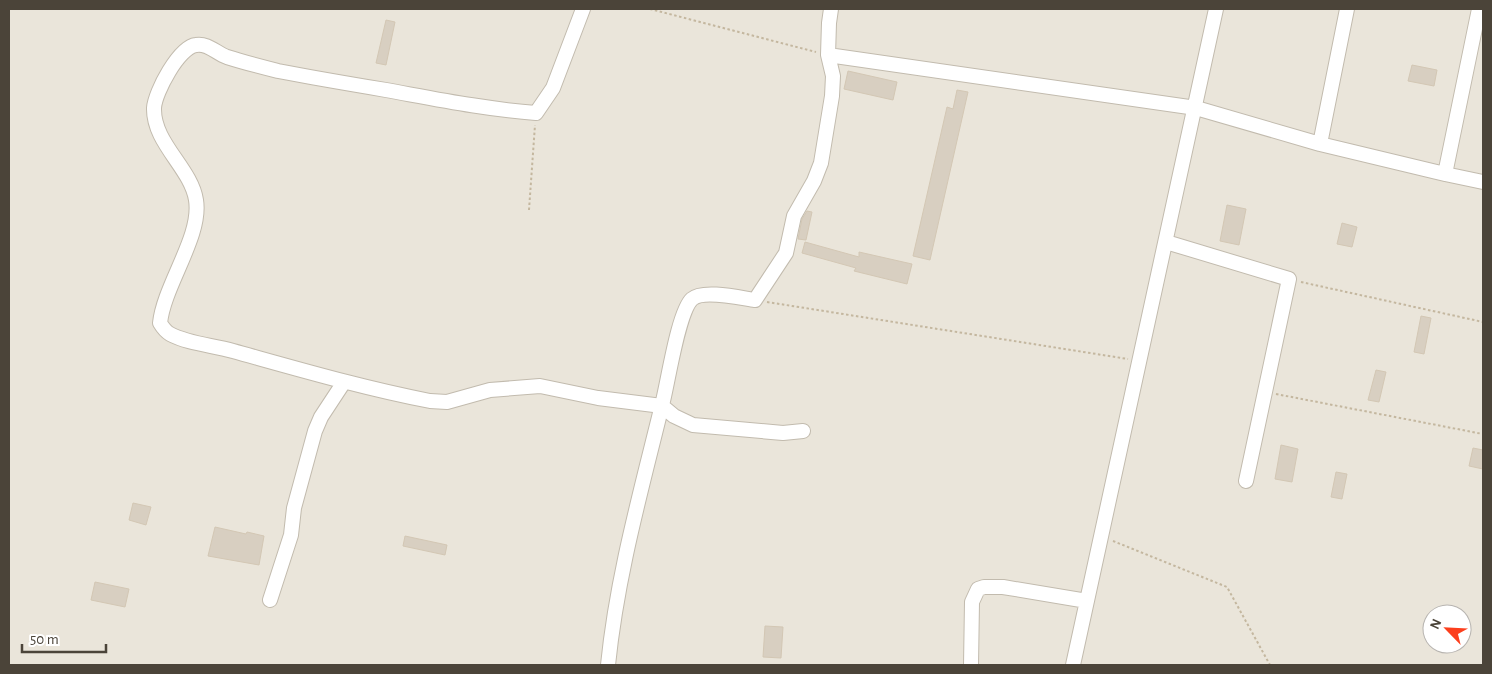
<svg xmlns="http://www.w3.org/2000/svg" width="1492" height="674" font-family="'Alegreya Sans',sans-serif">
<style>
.residential{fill:#eae5da;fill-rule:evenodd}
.building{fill:#d8cfc1;stroke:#d3c7b4}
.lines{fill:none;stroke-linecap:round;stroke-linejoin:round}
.street-casing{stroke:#c2bbae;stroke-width:16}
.path{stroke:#c4b79f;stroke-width:2;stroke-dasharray:2.5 2.5;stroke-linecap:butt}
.street{stroke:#fff;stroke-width:14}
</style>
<rect width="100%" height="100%" fill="#f6f3ec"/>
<path class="residential" d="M9,9H1483V665H9ZM1432,614H1462V644H1432Z"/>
<path class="building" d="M386,20L395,22L386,65L376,63Z
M1412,65L1437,70L1434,86L1408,81Z
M848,71L897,82L893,100L844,89Z
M957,90L968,92L930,260L913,256L947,107L953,109Z
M1227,205L1246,209L1239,245L1220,241Z
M807,211L812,212L806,240L798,239L802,219Z
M1342,223L1357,227L1352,247L1337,244Z
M805,242L859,257V252L912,264L907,284L854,271L856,268L802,253Z
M1421,316L1431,318L1424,354L1414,352Z
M1376,370L1386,372L1379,402L1368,400Z
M1281,445L1298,449L1292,482L1275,479Z
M1473,448L1483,450V469L1469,466Z
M1336,472L1347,474L1342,499L1331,497Z
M133,503L151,507L146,525L129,520Z
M215,527L246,534L247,532L264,536L259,565L208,556Z
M405,536L447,545L445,555L403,546Z
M95,582L129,589L125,607L91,600Z
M765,626L783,627L781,658L763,657Z"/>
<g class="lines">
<defs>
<path id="street" d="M583,9L553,88L536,113C485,109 436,99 386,90C350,84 314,78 278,71C262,67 243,62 227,57C216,53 208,43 196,45C179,47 155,92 154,108C153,143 191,168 196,200C202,236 164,285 160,323C163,328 165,331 170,334C189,344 212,345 233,351C298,369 363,388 430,401L447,402L490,390L540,386L598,398L662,406L674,416L693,425L783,433L803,431
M828,55L1196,108L1320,144L1445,174L1479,9
M1320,144L1347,9
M1445,174L1483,182
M1166,242L1289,279L1246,481
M270,600L291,535L294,508L315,431L321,417L344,382
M608,665C617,576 641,491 662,405C668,383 678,312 692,299C703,289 741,298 755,300L786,253L794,216L814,181L821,163L832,96L833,76L828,55L829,23L831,9
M971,665L972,602L978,589L984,587H1003L1087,601
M1073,665L1216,9"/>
</defs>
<use href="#street" class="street-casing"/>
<path class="path" d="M650,9L816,52
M529,210L535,125
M1301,282L1483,322
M767,302L1128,359
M1276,394L1483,434
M1113,541L1227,587L1270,665"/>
<use href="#street" class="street"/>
</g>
<rect width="1492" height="674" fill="none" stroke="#4b4439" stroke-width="20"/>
<g transform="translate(1447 629) rotate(294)"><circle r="24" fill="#ffffff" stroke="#b7b4b0"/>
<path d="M0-4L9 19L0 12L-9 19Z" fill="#fc3f1d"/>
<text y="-8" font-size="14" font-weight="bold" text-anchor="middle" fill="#4b4439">N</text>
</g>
<path d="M22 644v8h84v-8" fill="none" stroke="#4b4439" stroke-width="2.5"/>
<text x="30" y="644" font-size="15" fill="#4b4439" stroke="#ffffff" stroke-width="4" paint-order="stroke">50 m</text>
</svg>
